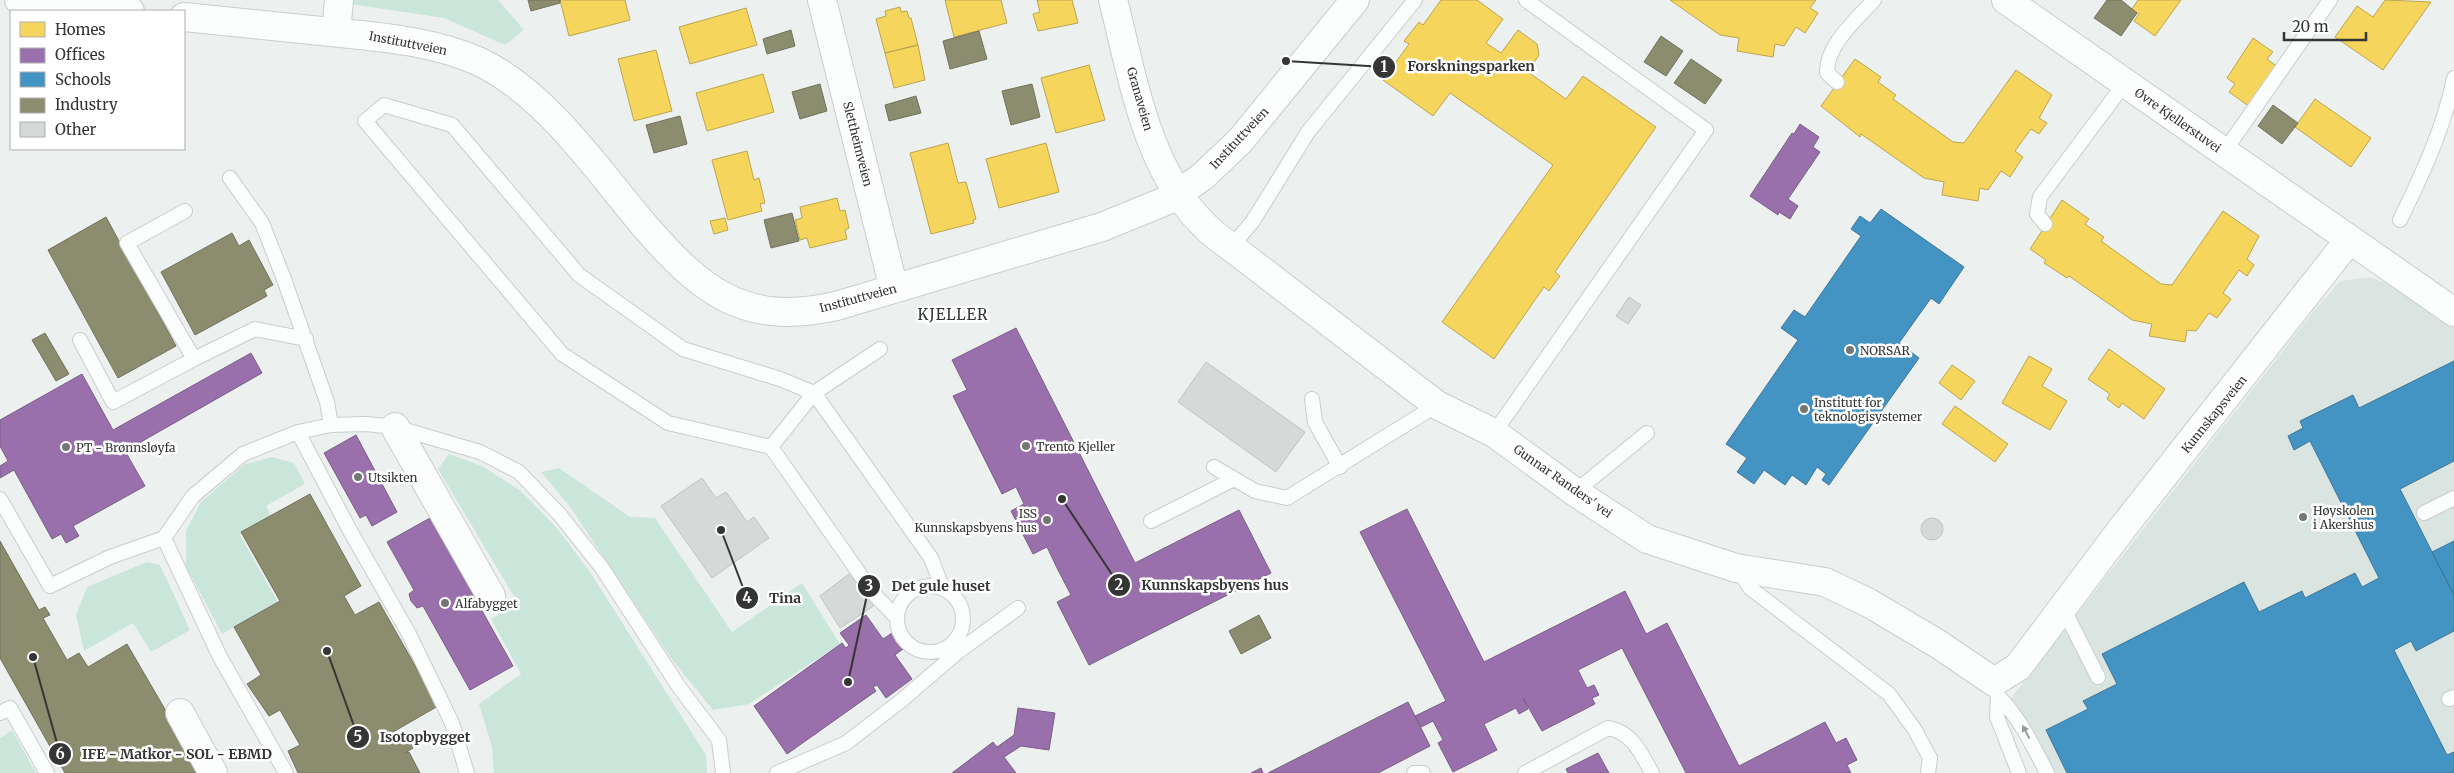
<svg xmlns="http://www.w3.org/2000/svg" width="2454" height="773" font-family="Merriweather,serif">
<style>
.built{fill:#dae4e0}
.green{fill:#cae5da}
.homes{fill:#f6d55c;stroke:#bca550}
.offices{fill:#9970ab;stroke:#7b5f88}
.schools{fill:#4393c3;stroke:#3e7798}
.industry{fill:#8c8c6e;stroke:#72725d}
.building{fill:#d5d9d8;stroke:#c0c3c2}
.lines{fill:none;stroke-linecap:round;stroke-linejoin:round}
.lane-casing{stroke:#cacdcc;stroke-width:16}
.street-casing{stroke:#cacdcc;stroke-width:30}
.lane{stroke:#fcfdfd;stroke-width:14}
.street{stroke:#fcfdfd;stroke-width:28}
.oneway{fill:#989a99}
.poi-dot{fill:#747776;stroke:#fff;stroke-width:2}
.labels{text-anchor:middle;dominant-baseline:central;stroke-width:5;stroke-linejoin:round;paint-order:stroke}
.street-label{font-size:12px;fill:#343635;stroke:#fff}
.poi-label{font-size:12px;fill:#343635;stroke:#fff;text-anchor:start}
.quarter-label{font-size:15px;letter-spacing:1px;fill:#343635;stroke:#fff}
.leader{fill:none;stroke:#343635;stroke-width:2}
.callout-dot{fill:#343635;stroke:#fff;stroke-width:2}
.mark-label{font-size:15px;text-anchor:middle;font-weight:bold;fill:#fff}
.callout-label{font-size:14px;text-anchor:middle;font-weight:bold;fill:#343635;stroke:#fff;stroke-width:5;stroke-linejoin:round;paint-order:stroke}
</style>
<rect width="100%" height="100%" fill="#ecf1ef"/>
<path class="built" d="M2369,277L2391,285L2454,327V773H2039L2004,707L2314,311L2340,281Z"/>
<path class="green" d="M350,0H498L524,30L505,45L444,18L350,4Z
M449,454L482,466L521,491L557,528L590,572L706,755L707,773H494L492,747L479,704L521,674L491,619L518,603L438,469Z
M272,457L294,463L305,484L266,506L271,517L240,535L278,602L222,634L186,566V531L201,502L245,464Z
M559,468L630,517L655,518L732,632L802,583L840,644L749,704L713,710L673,661L571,508L541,472Z
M147,562L160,565L190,630L151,652L133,623L84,651L76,615L87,587Z
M12,730L36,773H0V738Z"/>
<path class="homes" d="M560,0H625L630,20L569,36Z
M945,0H1001L1007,23L954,37Z
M1037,0H1072L1078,23L1038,31L1033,14L1040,12Z
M1441,0H1477L1503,19L1486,43L1501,53L1518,30L1537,44L1539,55L1528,72L1566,99L1583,76L1656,127L1555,272L1560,276L1549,291L1544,287L1494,359L1442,322L1553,165L1450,93L1433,116L1383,80L1409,44L1404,41L1419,22L1423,25Z
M1670,0H1816L1810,8L1818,13L1805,33L1796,27L1784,46L1775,44L1773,57L1737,51L1739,38L1720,35Z
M2138,0H2181L2155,36L2134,21L2139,14L2132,9Z
M2385,0L2431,2L2383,70L2335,37L2357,6L2373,17Z
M900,7L901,12L907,11L909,18H911L918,45L885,53L876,19L886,16L885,11Z
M746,8L757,45L690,64L679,27Z
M2253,38L2273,52L2267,59L2278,67L2250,107L2229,92L2235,84L2227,78Z
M918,45L925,80L894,88L885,53Z
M656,50L672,111L634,121L618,59Z
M1855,59L1881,77L1878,82L1896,95L1893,99L1953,142L1964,143L2016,70L2052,95L2039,118L2047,123L2039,134L2031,129L2015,151L2023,157L2010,177L2001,171L1988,190L1980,188L1978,201L1942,195L1944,182L1924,178L1861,134L1860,137L1821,106Z
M1089,65L1105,120L1056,133L1041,78Z
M763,74L774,112L707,131L696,93Z
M2315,99L2371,138L2351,167L2295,127Z
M948,143L958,183L966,182L976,219L973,220L974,223L931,234L910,153Z
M1046,143L1059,192L999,208L986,159Z
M747,151L754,180L759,178L765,203L760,204L762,211L728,220L712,160Z
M837,198L840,211L845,210L849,228L845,230L847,239L810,248L807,238L800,240L795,220L802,218L800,207Z
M2062,200L2089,219L2085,224L2104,237L2101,241L2161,284L2172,285L2223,211L2259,236L2247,259L2254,265L2247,276L2239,270L2223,293L2231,299L2217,318L2209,313L2196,331L2187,330L2185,342L2149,336L2152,324L2132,320L2069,276L2067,278L2044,263L2046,260L2030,249Z
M725,218L728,230L714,234L710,221Z
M2109,349L2165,389L2144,419L2122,403L2119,408L2107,399L2110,394L2088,379Z
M2029,356L2052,369L2042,386L2067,401L2050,430L2002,403Z
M1952,365L1975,381L1961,400L1939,383Z
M1955,406L2008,444L1995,462L1942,424Z"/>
<path class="offices" d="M1800,124L1819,137L1813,147L1820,152L1788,199L1798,206L1790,219L1779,212L1778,215L1750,196L1792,133L1794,134Z
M1016,328L1135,563L1239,510L1271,573L1089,665L1057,602L1071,595L1058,570L1047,547L1033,554L1011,511L1024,504L1016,487L1002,494L953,396L967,390L952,360Z
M251,353L262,373L125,451L145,486L73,526L79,536L66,543L61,534L52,539L14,470L0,478V466L8,461L0,446V420L82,374L113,430Z
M356,435L397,512L372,526L366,515L360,518L324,453Z
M1407,509L1484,662L1625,591L1646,634L1667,623L1739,766L1825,722L1836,743L1846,738L1857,760L1847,765L1851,773H1686L1622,648L1578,670L1587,688L1594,685L1599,695L1592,698L1595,704L1542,731L1523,698L1528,709L1519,714L1516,708L1484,724L1497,750L1453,772L1438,743L1443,740L1433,721L1421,727L1415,716L1446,701L1360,532Z
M430,518L513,666L470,690L423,606L417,608L411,601L409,594L414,590L387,542Z
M866,615L883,639L892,633L903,649L895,655L912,679L886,698L877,685L873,687L876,691L787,754L754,706L842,643L846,648L849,645L840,633Z
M1408,702L1430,746L1378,773H1268Z
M1018,708L1055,713L1049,750L1021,746L1004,757L1016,773H952L993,742L997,747L1014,735Z
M1598,753L1609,773H1568L1566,769Z
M1261,768L1263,773H1251Z"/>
<path class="schools" d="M1881,209L1964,267L1939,304L1931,298L1899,343L1919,358L1829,485L1822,480L1826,474L1817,467L1806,485L1792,475L1785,485L1764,470L1754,484L1737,472L1747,458L1726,444L1798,340L1781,328L1794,310L1805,317L1861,236L1851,229L1860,216L1870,223Z
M2454,361V461L2400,489L2454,595V631L2416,651L2411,641L2394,650L2447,755L2454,752V773H2067L2046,730L2088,709L2083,701L2117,684L2102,654L2244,582L2259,612L2302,591L2305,598L2355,573L2362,587L2379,578L2310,441L2294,450L2288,436L2303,428L2300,421L2353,395L2359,408Z
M2454,541V595L2432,552Z"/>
<path class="industry" d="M528,0H560V3L531,11Z
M2107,0H2121L2137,13L2121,36L2094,18Z
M791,30L795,46L767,54L763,39Z
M979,31L987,59L950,69L943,41Z
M1661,36L1683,51L1666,76L1644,62Z
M1691,59L1722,80L1705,104L1674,83Z
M820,84L827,111L800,119L792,92Z
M1032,84L1040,117L1011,125L1002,91Z
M916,96L921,113L889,121L885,105Z
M2273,105L2298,123L2282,144L2258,126Z
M680,116L687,144L654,153L646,125Z
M792,213L799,241L771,248L764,220Z
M106,217L176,346L118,378L48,250Z
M232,233L239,246L249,240L273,285L264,290L267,296L195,335L161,272Z
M45,333L69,374L56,381L32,340Z
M310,494L361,586L344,596L355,615L379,602L438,706L393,732L398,742L407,737L413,748L405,753L409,752L420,773H298L288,751L300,745L280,710L269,716L247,684L261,675L234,627L280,601L241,532Z
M0,541L39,610L45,607L50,615L43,618L67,660L79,653L88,667L127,644L202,773H65L0,658Z
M1259,615L1271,638L1241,654L1229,631Z"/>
<path class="building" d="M1629,297L1641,305L1628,324L1616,316Z
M1206,362L1305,432L1276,472L1178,402Z
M702,478L716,498L726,492L747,522L754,517L769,538L712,578L661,506Z
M1921 529a11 11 0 1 1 22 0a11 11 0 1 1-22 0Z
M853,571L875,605L840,628L820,596Z"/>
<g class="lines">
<defs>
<path id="lane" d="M1837,82L1827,73C1826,45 1857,19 1874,0
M2224,152L2330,0
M230,178L262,223L284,279L327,402L331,425
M185,211L127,243L194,359L255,329L306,339
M2400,220C2422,175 2444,128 2454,78
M2045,224L2037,214L2040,197L2125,83
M1231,247L1253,221L1308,132L1415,0
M80,340L113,402L194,359
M1312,399L1315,422L1340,467
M298,432L349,529L409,634L452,723L467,773
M1494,433L1706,130L1526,0
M771,447L814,393L880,349
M1214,467L1255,491L1287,498L1437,405
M1575,492L1647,433
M0,499L50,586L110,557L164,538
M2424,513L2454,498
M1151,521L1234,479
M1737,568L1750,588L1889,694L1915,730L1930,758L1928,773
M897 619a33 33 0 1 1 66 0a33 33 0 1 1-66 0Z
M2063,608L2098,677
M897,618L873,593L771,447L668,423L562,354L365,121L384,105L452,125L579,275L683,349L780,379L814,393L931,558L942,587
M1994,682L1998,696L1997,717L2019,773
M1998,696C2020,718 2033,746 2047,773
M2449,699L2454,697
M0,713L10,708L47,773
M286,773L220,657L164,538L193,496L243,454L298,432L331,425L366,424L395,427L480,452L519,472L560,515L602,568L679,687L719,740L723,773
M777,773L846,743L902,700L959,651L1018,608
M1414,773H1423
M1525,773L1608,728C1632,732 1641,753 1652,773"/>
<path id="street" d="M19,0L130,11
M822,0L894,289
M1113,0C1133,77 1146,171 1207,228C1214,235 1223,241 1231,247L1437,405L1494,433L1575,492L1647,539L1736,568L1825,582L1869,603L1938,644L1994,682L2018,667L2121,530L2349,240
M2006,0L2454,312
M184,17C233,22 282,27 331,32C381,37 433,41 480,62C546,94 596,168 643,224C700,290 743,327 836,306L1102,227L1168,200L1202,177L1240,141L1355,0
M336,32L339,0
M395,427L491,596
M180,713L213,773"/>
</defs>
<use href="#lane" class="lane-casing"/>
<use href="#street" class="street-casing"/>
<use href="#lane" class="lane"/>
<use href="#street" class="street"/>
</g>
<defs><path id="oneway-solid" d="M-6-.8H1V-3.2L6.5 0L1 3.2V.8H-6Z" transform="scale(1.25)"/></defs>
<use class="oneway" href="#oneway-solid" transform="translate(2026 732) rotate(-118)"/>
<g class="poi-dot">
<circle cx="1850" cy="350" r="5"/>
<circle cx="1804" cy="409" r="5"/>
<circle cx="1026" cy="446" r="5"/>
<circle cx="66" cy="447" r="5"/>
<circle cx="358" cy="477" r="5"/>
<circle cx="2303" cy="517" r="5"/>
<circle cx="1047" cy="520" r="5"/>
<circle cx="445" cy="603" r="5"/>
</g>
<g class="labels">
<g class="street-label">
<text transform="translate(408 43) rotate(11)">Instituttveien</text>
<text transform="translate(1140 99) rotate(74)">Granaveien</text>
<text transform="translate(2178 120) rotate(35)">Øvre Kjellerstuvei</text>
<text transform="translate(1239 138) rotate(-47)">Instituttveien</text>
<text transform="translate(858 144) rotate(76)">Slettheimveien</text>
<text transform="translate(858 298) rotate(-15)">Instituttveien</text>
<text transform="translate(2214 414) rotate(-51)">Kunnskapsveien</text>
<text transform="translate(1563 481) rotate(35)">Gunnar Randers' vei</text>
</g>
<g class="poi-label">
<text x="1860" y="350">NORSAR</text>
<text x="1814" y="402">Institutt for<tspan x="1814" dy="14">teknologisystemer</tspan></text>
<text x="1036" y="446">Trento Kjeller</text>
<text x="76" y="447">PT - Brønnsløyfa</text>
<text x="368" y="477">Utsikten</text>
<text x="2313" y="510">Høyskolen<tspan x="2313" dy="14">i Akershus</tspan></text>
<text x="1037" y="513" text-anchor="end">ISS<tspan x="1037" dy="14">Kunnskapsbyens hus</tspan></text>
<text x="455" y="603">Alfabygget</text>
</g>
<g class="quarter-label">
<text x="953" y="314">KJELLER</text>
</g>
</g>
<path class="leader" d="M1286 61L1384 67M1062 499L1119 585M848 682L869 586M721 530L747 598M327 651L358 737M33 657L60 754"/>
<g class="callout-dot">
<circle cx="1286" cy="61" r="5"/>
<circle cx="1062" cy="499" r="5"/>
<circle cx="848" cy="682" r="5"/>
<circle cx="721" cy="530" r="5"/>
<circle cx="327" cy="651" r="5"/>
<circle cx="33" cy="657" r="5"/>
<circle cx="1384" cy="67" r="12"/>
<circle cx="1119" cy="585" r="12"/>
<circle cx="869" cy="586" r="12"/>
<circle cx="747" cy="598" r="12"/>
<circle cx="358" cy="737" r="12"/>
<circle cx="60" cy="754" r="12"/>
</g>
<g class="mark-label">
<text x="1384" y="72">1</text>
<text x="1119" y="590">2</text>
<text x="869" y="591">3</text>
<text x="747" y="603">4</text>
<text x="358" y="742">5</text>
<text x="60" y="759">6</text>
</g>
<g class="callout-label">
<text x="1471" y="71">Forskningsparken</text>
<text x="1215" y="590">Kunnskapsbyens hus</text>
<text x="941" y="591">Det gule huset</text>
<text x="785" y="603">Tina</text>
<text x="425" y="742">Isotopbygget</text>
<text x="177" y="759">IFE - Matkor - SOL - EBMD</text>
</g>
<rect x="10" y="10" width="175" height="140" fill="#ffffff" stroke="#aeafae"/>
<rect x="20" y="22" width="25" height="15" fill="#f6d55c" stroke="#aeafae"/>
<text x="55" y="35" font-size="15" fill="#343635">Homes</text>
<rect x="20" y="48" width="25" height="15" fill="#9970ab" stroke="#aeafae"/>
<text x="55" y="60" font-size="15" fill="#343635">Offices</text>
<rect x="20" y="72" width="25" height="15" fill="#4393c3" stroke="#aeafae"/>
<text x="55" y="85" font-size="15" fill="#343635">Schools</text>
<rect x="20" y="98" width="25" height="15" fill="#8c8c6e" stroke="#aeafae"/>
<text x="55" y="110" font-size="15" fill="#343635">Industry</text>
<rect x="20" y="122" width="25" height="15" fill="#d5d9d8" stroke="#aeafae"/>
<text x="55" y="135" font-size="15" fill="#343635">Other</text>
<path d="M2284 32v8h82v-8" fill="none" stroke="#343635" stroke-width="2.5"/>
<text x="2292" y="32" font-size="15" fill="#343635" stroke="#ffffff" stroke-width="4" paint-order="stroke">20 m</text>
</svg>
